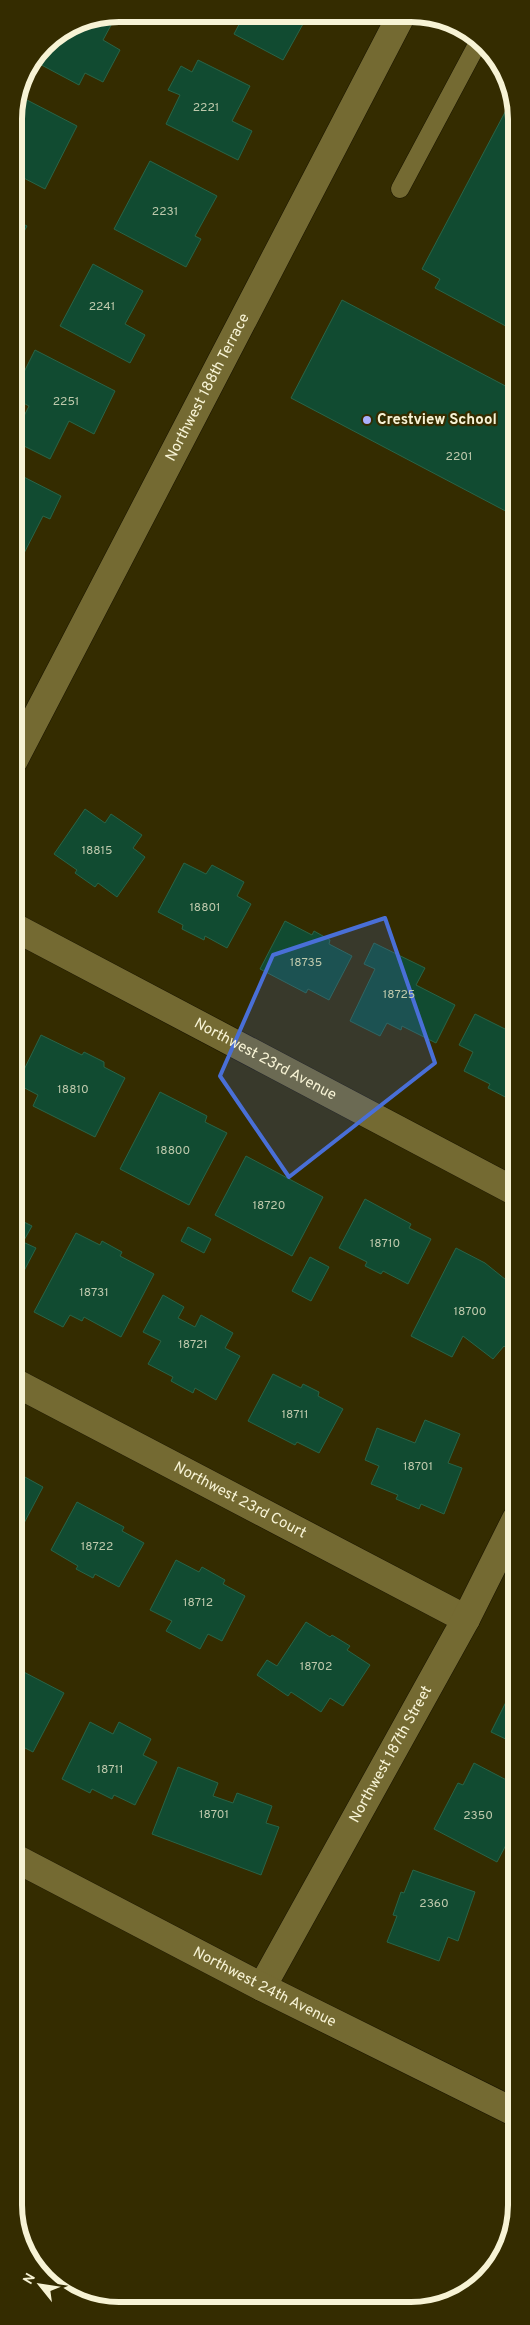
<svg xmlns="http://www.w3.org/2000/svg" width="530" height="2325" font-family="Overpass,sans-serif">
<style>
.building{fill:#114b31;stroke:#296447}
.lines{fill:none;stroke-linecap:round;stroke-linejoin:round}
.service-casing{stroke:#1a1500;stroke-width:19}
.minor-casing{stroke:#1a1500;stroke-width:29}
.tertiary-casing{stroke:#1a1500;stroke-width:29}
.service{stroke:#746a32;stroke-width:18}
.minor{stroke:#746a32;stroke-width:28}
.tertiary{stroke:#746a32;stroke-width:28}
.marked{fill:#496fd7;fill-opacity:0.2;stroke:#496fd7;stroke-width:4;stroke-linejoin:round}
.poi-dot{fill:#aab0fc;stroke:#342c00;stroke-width:2}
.labels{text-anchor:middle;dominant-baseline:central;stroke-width:4.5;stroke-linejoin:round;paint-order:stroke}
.number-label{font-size:12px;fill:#bec9ac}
.street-label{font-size:15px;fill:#f7f3d5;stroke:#342c00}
.poi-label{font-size:15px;font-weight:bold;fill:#f7f3d5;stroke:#342c00;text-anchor:start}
.rim{fill:none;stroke:#f7f3d5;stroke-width:6}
</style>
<rect width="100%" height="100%" fill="#342c00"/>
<path class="building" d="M117,14L103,40L120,50L103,82L85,73L79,85L34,61L45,45L79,22Z
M244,15H308L283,60L234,34Z
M198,60L250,86L232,121L252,131L238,160L166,124L180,95L168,90L181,66L192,72Z
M512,99L515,105V331L435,288L440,279L422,269Z
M27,100L77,126L45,189L14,173V116L18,117Z
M150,161L217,196L195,236L201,239L186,267L114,229Z
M14,219L27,226L14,250Z
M93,264L143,291L125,324L145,335L130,363L60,326Z
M342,300L515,391V516L291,398Z
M35,350L115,391L94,434L69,421L50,459L14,441V436L29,406L14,398V392Z
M14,472L61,496L50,519L43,516L17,567L14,566Z
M85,809L105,823L111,814L142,835L133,848L145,857L117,897L98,883L95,887L75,873L77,870L54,854Z
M184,863L206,874L212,865L244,882L237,896L251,904L227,948L205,936L204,940L182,929L183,925L158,912Z
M285,921L312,935L314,931L330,940L329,944L352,956L329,1000L308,989L306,993L260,969Z
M374,943L425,968L416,985L455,1005L436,1043L402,1026L401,1030L387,1023L380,1036L350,1021L375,969L364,964Z
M475,1014L513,1033L516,1027V1097L511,1095L509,1099L488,1088L490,1084L464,1071L473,1052L459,1045Z
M14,1032L19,1034L14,1044Z
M41,1035L82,1055L84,1052L104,1062V1067L125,1078L95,1137L33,1106L38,1095L17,1084Z
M160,1092L207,1116L205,1122L227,1133L189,1205L120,1169Z
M246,1156L323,1197L292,1256L215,1215Z
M365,1199L411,1224L409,1228L431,1239L408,1284L383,1271L381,1274L365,1266L367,1262L339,1248Z
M14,1217L32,1226L23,1242L36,1248L14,1290Z
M188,1227L211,1239L204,1253L181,1241Z
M76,1233L100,1245L102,1241L122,1252L120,1256L154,1274L121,1337L84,1317L82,1321L70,1315L63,1327L34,1312Z
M456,1248L485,1263L516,1288V1356L504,1346L493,1359L463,1336L452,1357L411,1336Z
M310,1257L329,1267L311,1301L292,1291Z
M163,1295L184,1307L178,1318L195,1327L201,1315L233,1333L225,1348L240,1356L216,1400L195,1388L193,1393L171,1381L173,1377L148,1364L161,1341L143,1332Z
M273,1374L301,1388L303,1384L319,1392L318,1396L343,1409L319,1453L297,1442L295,1445L248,1421Z
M425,1420L460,1434L448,1463L462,1468L444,1514L421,1504L419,1509L396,1499L398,1495L371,1484L379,1466L365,1460L377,1428L415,1443Z
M14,1471L43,1487L22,1527L14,1523Z
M77,1502L124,1527L122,1531L144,1543L119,1587L95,1574L93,1578L76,1569L78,1566L51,1550Z
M176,1560L199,1572L202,1567L225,1580L223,1584L245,1596L222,1641L208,1634L200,1649L166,1631L172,1621L150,1610Z
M306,1622L330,1637L332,1635L350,1646L347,1650L370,1665L343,1706L330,1698L321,1712L291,1692L288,1696L257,1675L267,1660L277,1666Z
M18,1669L64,1693L33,1752L15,1743V1676Z
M516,1682V1744L491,1732Z
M90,1722L113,1734L119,1722L151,1739L143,1755L157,1762L135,1805L114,1795L112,1799L92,1789L90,1793L62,1779Z
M474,1763L516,1785V1826L497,1862L434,1829L458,1783L463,1785Z
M178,1767L218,1783L213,1796L233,1803L237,1793L272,1806L266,1823L279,1827L261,1875L152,1834Z
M413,1870L475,1892L458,1941L448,1937L439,1961L387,1942L397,1916L393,1915L401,1892L404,1893Z"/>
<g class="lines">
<defs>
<path id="service" d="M400,189L479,41"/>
<g id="minor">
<path id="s1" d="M14,760L401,16"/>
<path id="s2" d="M14,927L516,1192"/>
<path id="s3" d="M14,1382L466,1619"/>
<path id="s4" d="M262,1987L466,1619L516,1519"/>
</g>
<g id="tertiary">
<path id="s5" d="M15,1858L262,1987L516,2113"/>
</g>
</defs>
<use href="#service" class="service-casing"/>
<use href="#minor" class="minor-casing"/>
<use href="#tertiary" class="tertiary-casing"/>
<use href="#service" class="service"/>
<use href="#minor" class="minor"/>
<use href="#tertiary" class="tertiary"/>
</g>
<path class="marked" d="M385,918L435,1063L289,1177L220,1076L273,955Z"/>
<circle class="poi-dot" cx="367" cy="420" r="5"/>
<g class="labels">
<g class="number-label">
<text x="206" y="108">2221</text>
<text x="165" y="212">2231</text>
<text x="102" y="307">2241</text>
<text x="66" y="402">2251</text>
<text x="459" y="457">2201</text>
<text x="97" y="851">18815</text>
<text x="205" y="908">18801</text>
<text x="306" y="963">18735</text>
<text x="399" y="995">18725</text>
<text x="73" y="1090">18810</text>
<text x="173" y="1151">18800</text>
<text x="269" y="1206">18720</text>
<text x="385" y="1244">18710</text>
<text x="94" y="1293">18731</text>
<text x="470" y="1312">18700</text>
<text x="193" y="1345">18721</text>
<text x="295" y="1415">18711</text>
<text x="418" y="1467">18701</text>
<text x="97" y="1547">18722</text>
<text x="198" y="1603">18712</text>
<text x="316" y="1667">18702</text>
<text x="110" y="1770">18711</text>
<text x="214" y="1815">18701</text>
<text x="478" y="1816">2350</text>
<text x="434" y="1904">2360</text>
</g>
<g class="street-label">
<text stroke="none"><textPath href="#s1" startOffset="420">Northwest 188th Terrace</textPath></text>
<text stroke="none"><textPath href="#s2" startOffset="284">Northwest 23rd Avenue</textPath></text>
<text stroke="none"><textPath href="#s3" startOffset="255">Northwest 23rd Court</textPath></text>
<text stroke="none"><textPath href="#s4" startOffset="266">Northwest 187th Street</textPath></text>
<text stroke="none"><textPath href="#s5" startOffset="281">Northwest 24th Avenue</textPath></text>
</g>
<g class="poi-label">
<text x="377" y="420">Crestview School</text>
</g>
</g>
<path d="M0 0H530V2325H0ZM119 22H411A97 97 0 0 1 508 119V2205A97 97 0 0 1 411 2302H119A97 97 0 0 1 22 2205V119A97 97 0 0 1 119 22Z" fill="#342c00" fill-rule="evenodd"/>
<path class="rim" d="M119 22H411A97 97 0 0 1 508 119V2205A97 97 0 0 1 411 2302H119A97 97 0 0 1 22 2205V119A97 97 0 0 1 119 22Z"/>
<g transform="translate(40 2285) rotate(300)" stroke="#342c00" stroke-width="4" paint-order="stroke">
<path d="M0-4L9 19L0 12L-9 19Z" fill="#f7f3d5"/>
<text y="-8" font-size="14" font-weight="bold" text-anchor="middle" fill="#f7f3d5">N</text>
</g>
</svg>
